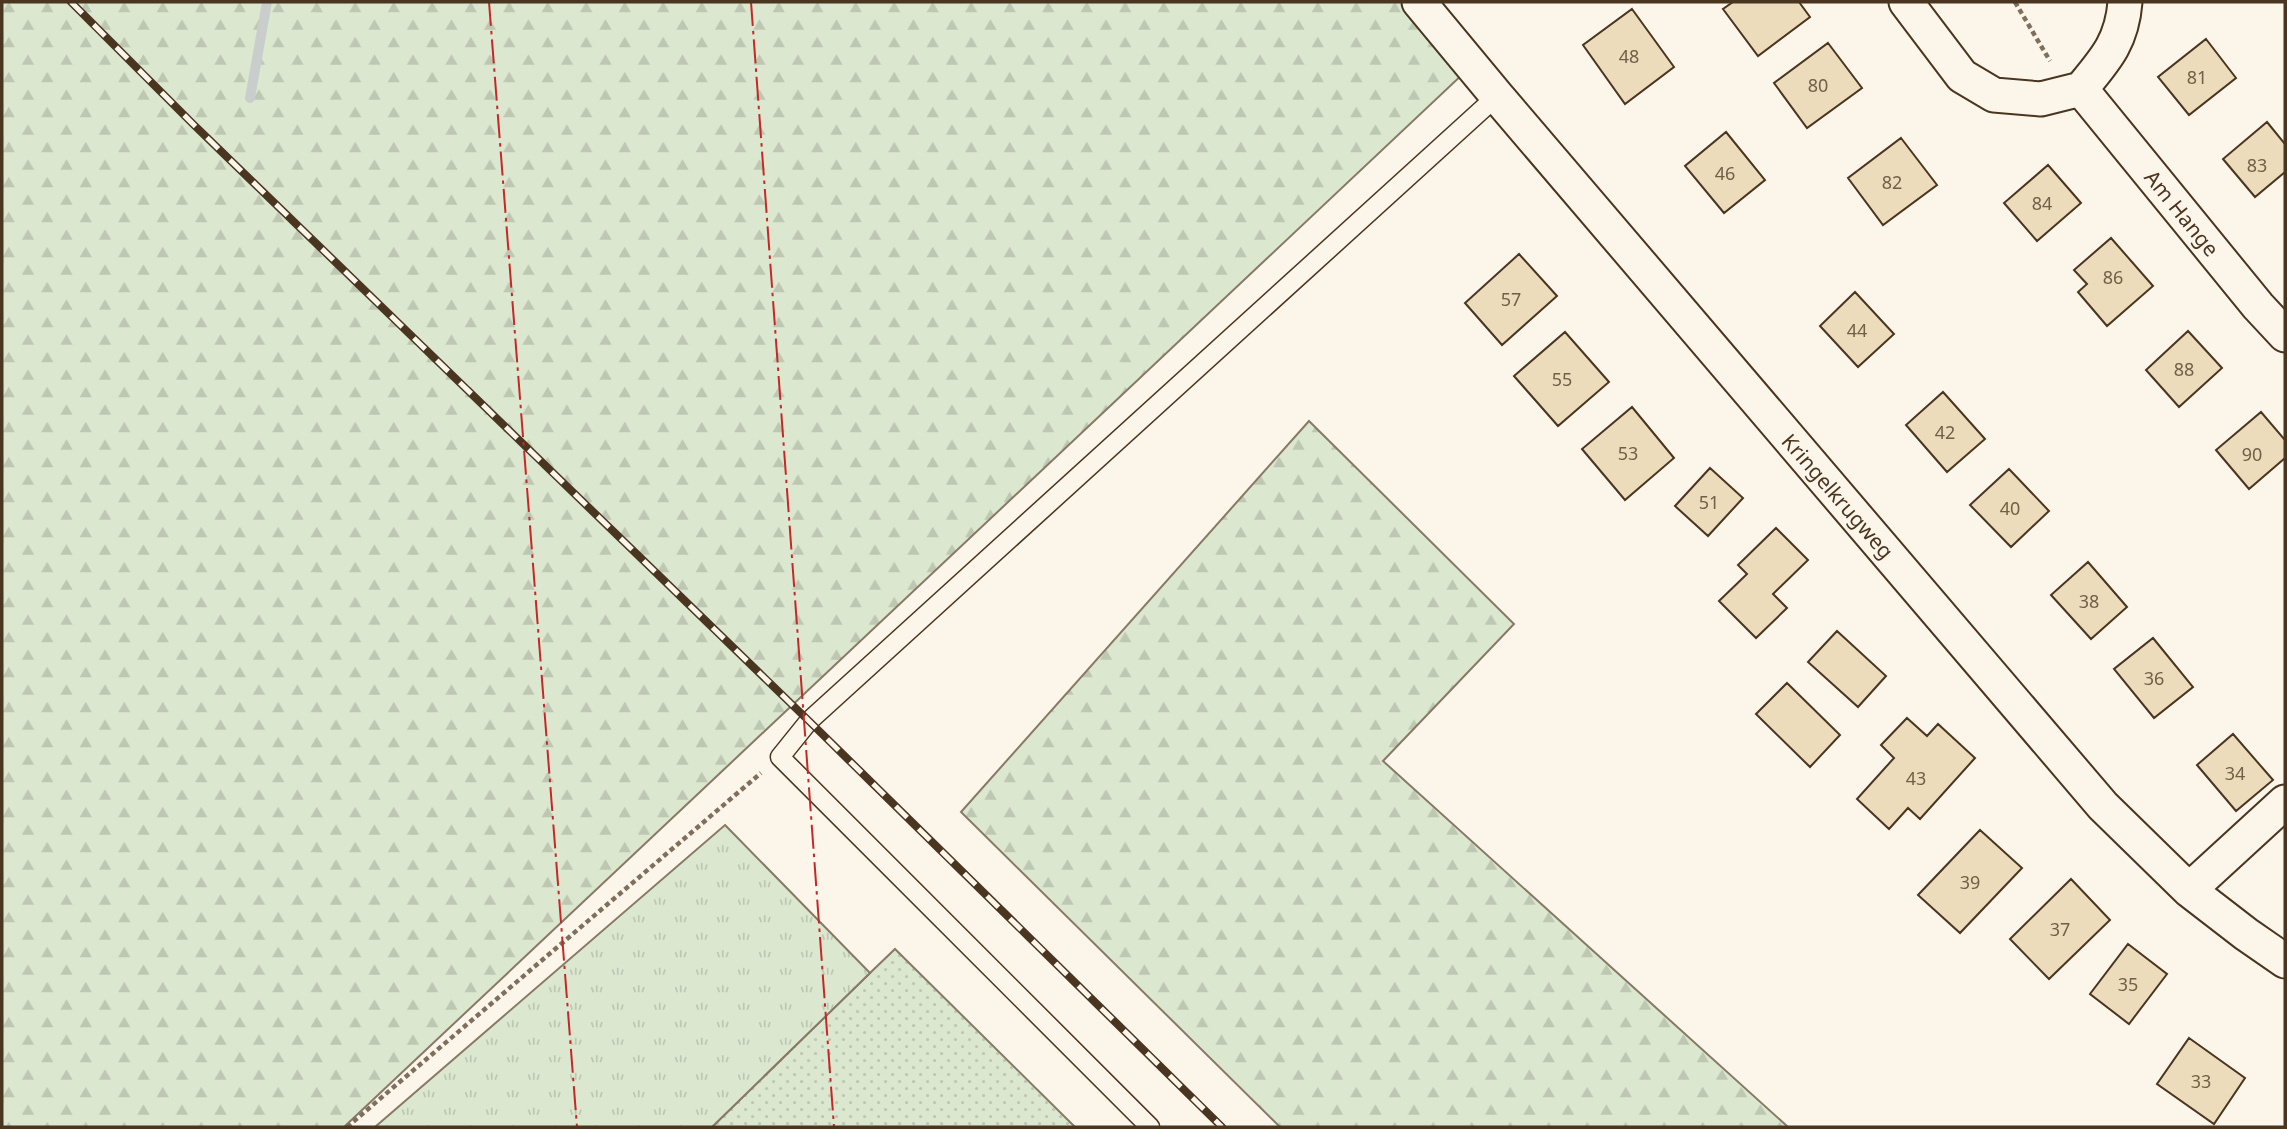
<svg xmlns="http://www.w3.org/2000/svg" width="2287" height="1129" font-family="'Noto Sans',sans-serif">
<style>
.grass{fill:url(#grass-dots);stroke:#887966;stroke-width:2}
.forest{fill:url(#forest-firs);stroke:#887966;stroke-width:2}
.park{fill:url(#park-tufts);stroke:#887966;stroke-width:2}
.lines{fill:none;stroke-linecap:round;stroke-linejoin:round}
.stream{stroke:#c9cecd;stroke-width:10}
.building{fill:#ecdcbc;stroke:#4a3520;stroke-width:2}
.lane-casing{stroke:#4a3520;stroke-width:21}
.street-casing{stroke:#4a3520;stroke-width:37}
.path{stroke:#7f6f5c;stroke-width:4.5;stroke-dasharray:5 3.5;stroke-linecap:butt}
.lane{stroke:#fbf6e9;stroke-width:18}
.street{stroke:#fbf6e9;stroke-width:33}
.rail-casing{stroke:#4a3520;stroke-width:8}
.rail{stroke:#fbf6e9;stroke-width:5;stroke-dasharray:16;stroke-linecap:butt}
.power{stroke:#c62828;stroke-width:2;stroke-dasharray:24 5 3.5 5;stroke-linecap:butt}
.labels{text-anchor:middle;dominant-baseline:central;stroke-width:5;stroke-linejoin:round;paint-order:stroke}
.number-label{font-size:18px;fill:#725f47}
.street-label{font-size:21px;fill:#4a3520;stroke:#fbf6e9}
</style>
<defs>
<pattern id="grass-dots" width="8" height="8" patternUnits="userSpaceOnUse" patternTransform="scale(1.75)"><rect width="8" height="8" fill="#dce7d0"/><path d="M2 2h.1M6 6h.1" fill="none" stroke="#bec7b2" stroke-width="1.8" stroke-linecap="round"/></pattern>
<pattern id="forest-firs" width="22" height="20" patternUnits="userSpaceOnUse" patternTransform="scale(1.75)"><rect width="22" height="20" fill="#dce7d0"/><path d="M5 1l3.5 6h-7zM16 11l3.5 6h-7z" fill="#bec7b2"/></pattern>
<pattern id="park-tufts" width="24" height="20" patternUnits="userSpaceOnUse" patternTransform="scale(1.75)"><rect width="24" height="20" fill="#dce7d0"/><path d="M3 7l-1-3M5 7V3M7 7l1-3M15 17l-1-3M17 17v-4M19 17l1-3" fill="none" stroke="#bec7b2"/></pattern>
</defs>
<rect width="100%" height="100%" fill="#fbf6e9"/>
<path class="grass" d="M895,949L1075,1127H712L870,973Z"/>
<path class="forest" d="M2,2H1405L1465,72L344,1127H2Z
M1309,421L1514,624L1383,761L1788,1127H1280L961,812Z"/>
<path class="park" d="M725,825L870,973L712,1127H375Z"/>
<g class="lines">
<path class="stream" d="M250,98L267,2"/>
</g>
<path class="building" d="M1733,2H1799L1810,17L1758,56L1723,9Z
M1632,9L1674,67L1625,104L1583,45Z
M2206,39L2236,78L2189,115L2158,77Z
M1828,43L1862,88L1807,128L1774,83Z
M2267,122L2285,144V172L2255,197L2223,159Z
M1726,132L1765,180L1724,213L1685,166Z
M1901,138L1937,185L1883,225L1848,178Z
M2048,165L2081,203L2037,241L2004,203Z
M2111,238L2153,286L2107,326L2078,292L2087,284L2074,270Z
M1519,254L1557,296L1502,345L1465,303Z
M1855,292L1894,334L1858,367L1820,326Z
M2188,331L2222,368L2179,407L2146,370Z
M1565,332L1609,382L1558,426L1514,376Z
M1943,392L1985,439L1947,472L1906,425Z
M1632,407L1674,458L1625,500L1582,449Z
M2261,412L2285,440V458L2249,489L2216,450Z
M1710,468L1743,498L1708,536L1675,506Z
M2009,469L2049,511L2011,547L1970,505Z
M1776,528L1808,560L1773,594L1787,608L1756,638L1719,601L1747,574L1738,565Z
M2088,562L2127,607L2091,639L2051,595Z
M1837,631L1886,676L1858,707L1808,662Z
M2153,638L2193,687L2154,718L2114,669Z
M1787,683L1840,735L1810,767L1756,714Z
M1907,718L1927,736L1938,724L1975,758L1920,819L1908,808L1889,829L1857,799L1894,758L1881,745Z
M2233,734L2273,780L2236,811L2197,765Z
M1980,830L2022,868L1960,933L1918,895Z
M2071,879L2110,920L2049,979L2010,939Z
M2128,944L2167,974L2129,1024L2090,994Z
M2189,1038L2245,1078L2214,1124L2157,1084Z"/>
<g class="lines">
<defs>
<path id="lane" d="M1150,1127L780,757L809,721L1497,96"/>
<path id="street" d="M1419,2L1497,96L2103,806L2189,890L2246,934L2285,961
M1906,2L1962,76L1994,95L2041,99L2081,89L2258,306L2285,335
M2081,89C2105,60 2122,42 2125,2
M2189,890L2285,802"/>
</defs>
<use href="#lane" class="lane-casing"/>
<use href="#street" class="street-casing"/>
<path class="path" d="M2015,2L2050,61
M347,1127L761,773"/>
<use href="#lane" class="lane"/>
<use href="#street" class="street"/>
<defs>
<path id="rail" d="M71,2L194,125L809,721L1222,1127"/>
</defs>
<use href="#rail" class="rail-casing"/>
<use href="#rail" class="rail"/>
<path class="power" d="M489,2L577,1127
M751,2L834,1127"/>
</g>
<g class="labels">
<g class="number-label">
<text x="1629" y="56">48</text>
<text x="2197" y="77">81</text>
<text x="1818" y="85">80</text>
<text x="2257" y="165">83</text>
<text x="1725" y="173">46</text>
<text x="1892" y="182">82</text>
<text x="2042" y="203">84</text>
<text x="2113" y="277">86</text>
<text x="1511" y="299">57</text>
<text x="1857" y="330">44</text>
<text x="2184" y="369">88</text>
<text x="1562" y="379">55</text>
<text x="1945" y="432">42</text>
<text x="1628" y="453">53</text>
<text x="2252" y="454">90</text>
<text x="1709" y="502">51</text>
<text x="2010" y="508">40</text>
<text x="2089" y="601">38</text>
<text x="2154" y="678">36</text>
<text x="2235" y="773">34</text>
<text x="1916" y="778">43</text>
<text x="1970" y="882">39</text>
<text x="2060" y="929">37</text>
<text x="2128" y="984">35</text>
<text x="2201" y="1081">33</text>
</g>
<g class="street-label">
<text transform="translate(2182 213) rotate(51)">Am Hange</text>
<text transform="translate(1838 496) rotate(49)">Kringelkrugweg</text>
</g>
</g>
<rect width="2287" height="1129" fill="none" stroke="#4a3520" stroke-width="7"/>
</svg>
